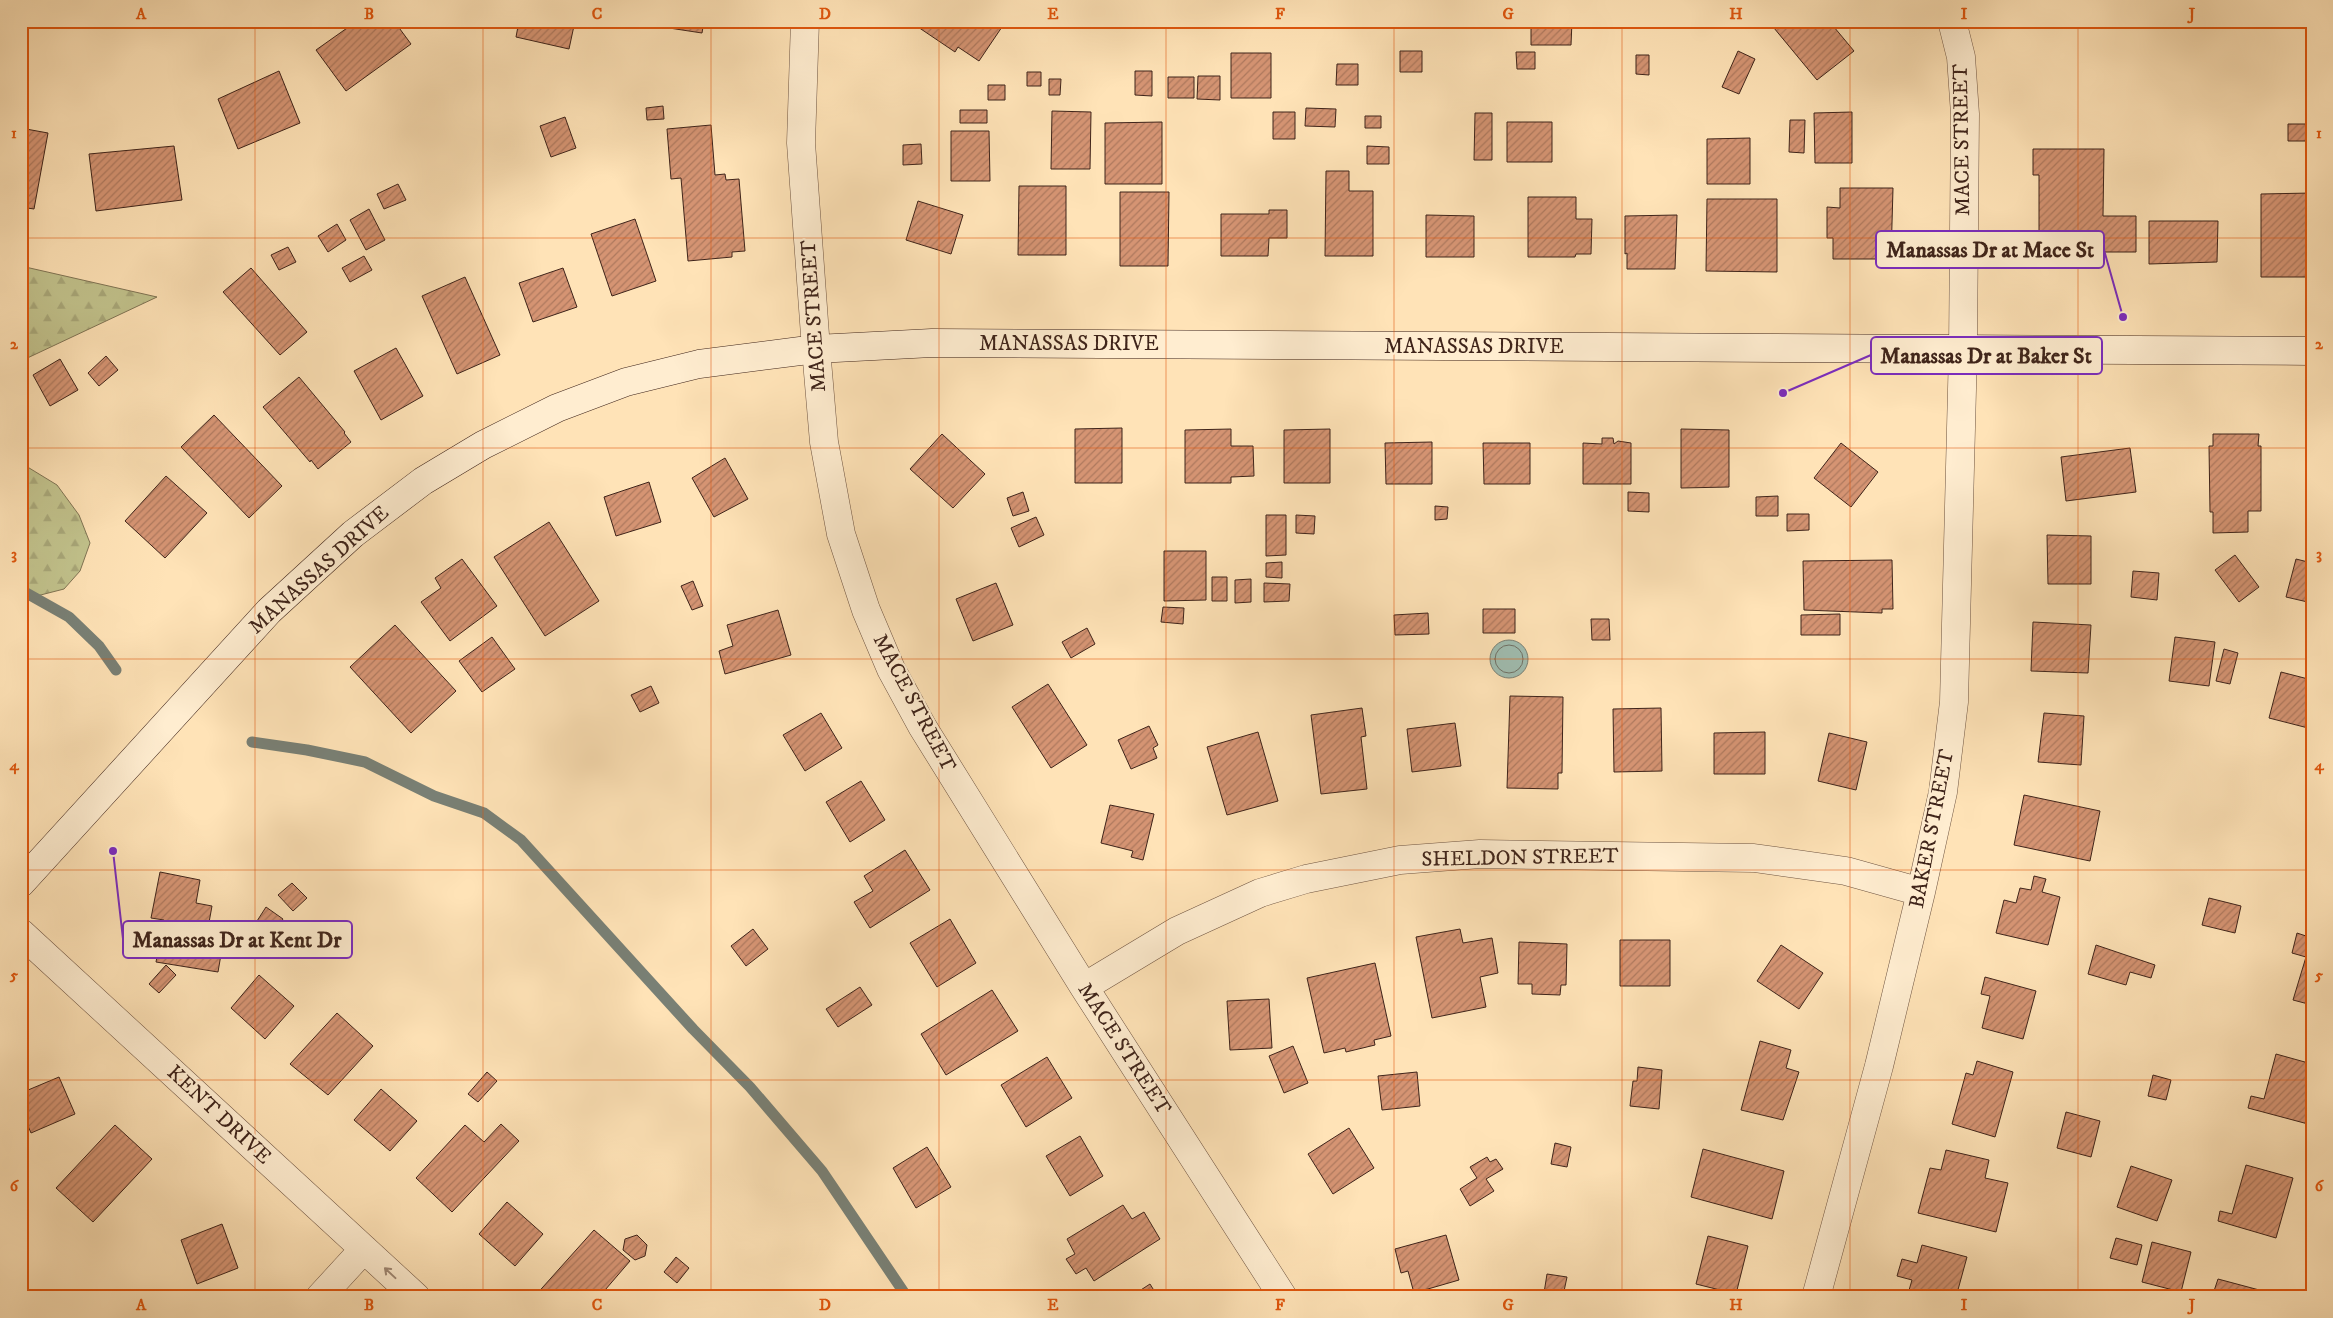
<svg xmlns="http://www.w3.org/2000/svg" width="2333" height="1318" font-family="'IM FELL DW Pica',serif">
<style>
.forest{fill:url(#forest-firs);stroke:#807454}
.water{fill:#a0beb2;stroke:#798075}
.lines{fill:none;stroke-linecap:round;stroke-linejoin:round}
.shore{stroke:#707166;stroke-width:1}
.stream{stroke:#798075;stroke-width:11}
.building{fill:url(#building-hatch);stroke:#3f241a}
.street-casing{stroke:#6f5441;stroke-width:29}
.secondary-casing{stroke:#3f241a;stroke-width:29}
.street{stroke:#ffedd0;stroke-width:28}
.secondary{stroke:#ffedd0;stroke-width:28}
.oneway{stroke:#9f8875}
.grid{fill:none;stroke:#e0560d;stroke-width:1;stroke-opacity:0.55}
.labels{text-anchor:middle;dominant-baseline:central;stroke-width:4.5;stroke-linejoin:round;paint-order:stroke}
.street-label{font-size:21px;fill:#3f241a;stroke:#ffedd0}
.leader{fill:none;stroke:#7b2cbf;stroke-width:2}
.callout-dot{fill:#7b2cbf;stroke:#ffedd0;stroke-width:2}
.callout{fill:#ffedd0;stroke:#7b2cbf;stroke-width:2}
.callout-label{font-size:22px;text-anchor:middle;font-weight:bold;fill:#3f241a}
.neatline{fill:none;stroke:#e0560d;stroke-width:2}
.grid-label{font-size:16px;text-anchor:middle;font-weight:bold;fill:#e0560d}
</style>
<defs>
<pattern id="forest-firs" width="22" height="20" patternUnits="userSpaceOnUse" patternTransform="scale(1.25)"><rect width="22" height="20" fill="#c2c38d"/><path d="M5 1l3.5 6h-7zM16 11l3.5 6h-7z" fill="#a8a779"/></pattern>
<pattern id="building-hatch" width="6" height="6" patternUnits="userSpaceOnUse" patternTransform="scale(1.25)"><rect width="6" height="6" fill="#d59473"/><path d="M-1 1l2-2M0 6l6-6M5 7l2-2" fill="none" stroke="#ae795e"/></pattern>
</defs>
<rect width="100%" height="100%" fill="#ffe3b7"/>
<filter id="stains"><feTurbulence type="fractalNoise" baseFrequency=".004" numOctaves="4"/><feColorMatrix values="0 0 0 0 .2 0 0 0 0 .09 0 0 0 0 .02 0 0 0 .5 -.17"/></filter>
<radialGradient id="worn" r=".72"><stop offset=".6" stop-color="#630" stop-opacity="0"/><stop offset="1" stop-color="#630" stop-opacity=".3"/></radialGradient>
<path class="forest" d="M21,266L157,297L21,361Z
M21,463L57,485L79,515L90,543L80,571L64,589L21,600Z"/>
<path class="water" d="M1490 659a19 19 0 1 1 38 0a19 19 0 1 1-38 0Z"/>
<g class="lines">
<path class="shore" d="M1495 659a14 14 0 1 1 28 0a14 14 0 1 1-28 0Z"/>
<path class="stream" d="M21,590L69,617L99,646L116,670
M252,742L307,750L365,762L434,796L484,813L521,840L693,1029L750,1087L822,1171L907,1297"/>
</g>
<path class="building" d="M357,21H394L411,44L346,91L316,50Z
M519,21H575L569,49L516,37Z
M657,21H704L702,33L656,26Z
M918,21H1006L979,61L958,47L955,52L915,25Z
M1531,21H1572L1571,45H1531Z
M1771,21H1829L1854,51L1817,80L1769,22Z
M1400,51H1422V72H1400Z
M1738,51L1755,59L1739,94L1722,87Z
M1516,52H1535V69H1517Z
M1231,53H1271V98H1231Z
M1636,55H1649V75L1636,74Z
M1337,64H1358V85H1336Z
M279,71L300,123L238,149L218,99Z
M1135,71H1152V96L1135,95Z
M1027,72H1041V86H1027Z
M1198,76H1220V100L1197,99Z
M1168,77H1194V98H1168Z
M1049,79H1061L1060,95H1049Z
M988,85H1005V100H988Z
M663,106L664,119L647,120L646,108Z
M1306,108L1336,109L1335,127L1305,126Z
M960,110H987V123H960Z
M1052,111L1091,112L1090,169H1051Z
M1273,112H1295V139H1273Z
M1852,112V163H1815L1814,113Z
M1475,113H1492V160H1474Z
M1365,116H1381V128H1365Z
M565,117L576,148L551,157L540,126Z
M1790,120H1805L1804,153L1789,152Z
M1162,122V184H1105V123Z
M1507,122H1552V162H1507Z
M2288,124H2311L2310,141H2288Z
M711,125L715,175L725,174L726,180L739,179L745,251L732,252V257L688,261L681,178L671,179L667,129Z
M26,129L48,133L34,209L21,207V134H26Z
M951,131H989L990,181H951Z
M1750,138V184H1707V139Z
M921,144L922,164L903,165V145Z
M174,146L182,200L96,211L89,154Z
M1367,146L1389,147V164H1367Z
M2033,149H2104L2103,216H2136V252H2103V263L2039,264V175H2033Z
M1326,171H1349V191H1373V256H1325Z
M398,184L406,200L384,209L377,194Z
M1019,186H1066V255H1018Z
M1840,188H1893L1891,259H1833V238H1827V207L1840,208Z
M1120,192H1169L1168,266H1120Z
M2312,193V277H2261V194Z
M1528,197H1576V219H1592L1591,254H1576L1575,257H1528Z
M1707,199H1777V272L1706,271Z
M918,201L963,215L951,254L906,240Z
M369,209L385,240L366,250L350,220Z
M1269,210H1287V238H1269L1268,256H1221V214H1269Z
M1426,215L1474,216V257H1426Z
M1677,215L1675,269H1627V253L1625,254V216Z
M635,219L656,281L612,296L591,234Z
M2149,221H2218L2217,262L2149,264Z
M337,224L346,240L328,252L318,236Z
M288,247L296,262L279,270L271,255Z
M364,256L372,270L350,282L342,268Z
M251,268L307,332L280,355L223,292Z
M563,268L577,307L533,322L519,283Z
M465,277L500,355L457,374L422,296Z
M396,348L423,396L381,420L354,371Z
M106,356L118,370L99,386L88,373Z
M60,359L78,390L50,406L33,375Z
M299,377L345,432L344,433L351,442L318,469L311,460L310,462L263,407Z
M214,415L282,486L249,518L181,447Z
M1122,428V483H1075V429Z
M1231,429V446H1253L1254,476L1231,477V483H1185V430Z
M1330,429V483H1284V430Z
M1681,429L1729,430V487L1681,488Z
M942,434L985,474L953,508L910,469Z
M2213,434H2259L2258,446H2261V511H2248V532L2213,533V512H2210L2209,446H2213Z
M1602,438H1613L1614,444L1618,441L1631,443V484H1583V443L1602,444Z
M1432,442V484H1386L1385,443Z
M1483,443H1530V484H1484Z
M1841,443L1878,472L1851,507L1814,478Z
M2130,448L2136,492L2066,501L2061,457Z
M725,458L748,499L714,517L692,478Z
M166,476L207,513L165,558L125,521Z
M649,482L661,522L616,536L604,497Z
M1023,492L1029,511L1013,516L1007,498Z
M1628,492L1649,493V512L1628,511Z
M1778,496V516H1756V497Z
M1435,506L1448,507L1447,519L1435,520Z
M1787,514H1809V530L1787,531Z
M1266,515H1286V555L1266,556Z
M1296,515L1315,516L1314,534L1296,533Z
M1036,517L1044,535L1019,547L1011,528Z
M549,522L599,601L545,636L494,557Z
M2047,535L2091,536V584H2048Z
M1164,551H1206V600L1164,601Z
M2235,555L2259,587L2239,602L2215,570Z
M462,559L497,606L450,641L421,602L441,588L435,578Z
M2296,559L2312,563V603L2286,597Z
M1892,560L1893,609H1882V613L1804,610L1803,561Z
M1282,562V578L1266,577V563Z
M2133,571L2159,573L2157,600L2131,597Z
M1212,577H1227V601H1212Z
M1251,579V602L1235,603V580Z
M693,581L703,606L692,610L681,586Z
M996,583L1013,625L973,641L956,599Z
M1264,583L1290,584L1289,601L1264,602Z
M1163,607L1184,608L1183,624L1161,622Z
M1483,609H1515V633H1483Z
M778,610L791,655L725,674L719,651L733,646L727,625Z
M1428,613L1429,634L1395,635L1394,615Z
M1840,614V635H1801V615Z
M1591,619H1609L1610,640H1592Z
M2033,622L2091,625L2088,673L2031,671Z
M395,625L456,691L411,733L350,667Z
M1087,628L1095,644L1071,658L1062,642Z
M492,637L515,669L482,692L459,661Z
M2175,637L2215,642L2209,686L2169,681Z
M2224,649L2238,653L2230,684L2216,681Z
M2281,672L2312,680V729L2269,718Z
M1048,684L1087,745L1051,768L1012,707Z
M651,686L659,703L640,712L631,695Z
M1510,696L1563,697L1562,773H1558V789L1507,788Z
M1362,708L1366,736L1361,737L1367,789L1321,794L1311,715Z
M1661,708L1662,771L1614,772L1613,709Z
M821,713L842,748L805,771L783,735Z
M2044,713L2084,716L2081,765L2038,762Z
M1455,723L1461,766L1412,772L1407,729Z
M1149,726L1158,745L1153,748L1157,758L1131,769L1118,740Z
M1258,732L1278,801L1227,815L1207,747Z
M1765,732V774H1714V733Z
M1829,733L1867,742L1856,790L1818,781Z
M861,781L885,820L850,842L826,802Z
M2024,795L2100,811L2090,861L2014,845Z
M1110,805L1154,814L1143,860L1131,857L1133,851L1101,843Z
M905,850L930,890L870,928L854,902L873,891L864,876Z
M160,872L200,880L196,903L212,906L208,928L225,931L218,972L156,962L164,920L151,918Z
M2034,876L2046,879L2042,892L2060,897L2048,945L1996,933L2004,900L2016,903L2020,888L2031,890Z
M292,883L307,898L293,911L278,895Z
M2209,898L2241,906L2235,933L2202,925Z
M266,907L283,919L274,933L257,921Z
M950,919L976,963L937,987L910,943Z
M753,929L768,949L746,966L731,946Z
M1460,929L1463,943L1492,938L1498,973L1480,977L1486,1007L1432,1018L1416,937Z
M2297,933L2312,938V1005L2293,1000L2306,957L2292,953Z
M1620,940H1670V986H1620Z
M1519,942L1567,944L1566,985H1561L1560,995L1532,994V984H1518Z
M1781,945L1823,973L1799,1009L1757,981Z
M2096,945L2155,965L2151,978L2130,972L2126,985L2088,974Z
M1375,963L1391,1036L1374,1040L1375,1045L1346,1052L1345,1048L1324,1053L1307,978Z
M166,965L176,975L159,993L149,984Z
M259,975L294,1006L265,1039L231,1008Z
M1985,977L2036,991L2023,1039L1982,1028L1990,996L1981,994Z
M860,987L872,1005L838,1027L826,1009Z
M992,990L1018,1031L946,1075L921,1034Z
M1269,999L1272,1048L1230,1050L1227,1001Z
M337,1013L373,1046L328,1095L290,1064Z
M1760,1041L1791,1050L1786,1068L1799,1072L1783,1120L1741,1110Z
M1293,1046L1308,1083L1284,1093L1269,1056Z
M2276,1054L2312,1064V1110L2308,1124L2248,1108L2251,1096L2264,1099Z
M1047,1057L1072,1098L1026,1127L1001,1085Z
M1977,1061L2013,1072L1995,1137L1952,1124L1966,1073L1973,1075Z
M1638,1067L1662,1070L1659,1109L1630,1106L1633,1081H1637Z
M487,1072L497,1081L478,1102L468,1094Z
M1417,1072L1420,1106L1382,1110L1378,1076Z
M2153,1075L2171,1080L2166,1100L2148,1096Z
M59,1077L75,1114L31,1133L21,1109V1093Z
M381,1089L417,1121L390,1151L354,1120Z
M2066,1112L2100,1121L2091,1157L2057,1148Z
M501,1124L519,1141L452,1212L416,1178L465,1125L484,1142Z
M115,1125L152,1159L93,1222L56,1188Z
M1349,1128L1374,1168L1333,1194L1308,1154Z
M1080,1136L1103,1176L1070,1196L1046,1156Z
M1555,1143L1571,1147L1567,1167L1551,1164Z
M927,1147L951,1187L916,1208L893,1168Z
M1703,1149L1784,1171L1772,1219L1691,1197Z
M1946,1150L1989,1160L1985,1178L2008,1183L1996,1232L1918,1213L1930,1168L1941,1170Z
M1487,1157L1490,1162L1496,1159L1503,1169L1486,1179L1494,1191L1470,1206L1460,1189L1477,1178L1470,1167Z
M2246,1165L2293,1178L2276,1238L2218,1221L2220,1211L2232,1214Z
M2131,1166L2172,1180L2157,1221L2117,1207Z
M507,1202L543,1234L515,1266L479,1234Z
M1123,1205L1132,1219L1144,1212L1160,1239L1094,1281L1086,1268L1076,1274L1066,1259L1075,1254L1067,1239Z
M222,1224L238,1268L197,1284L181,1240Z
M594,1230L630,1261L599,1297H534Z
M637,1235L647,1245L645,1256L635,1260L623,1250L625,1239Z
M1446,1235L1459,1280L1414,1293L1408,1271L1401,1273L1395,1249Z
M1708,1236L1748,1246L1736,1294L1696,1284Z
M2116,1238L2142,1245L2137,1265L2110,1258Z
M2152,1242L2191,1252L2181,1292L2142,1282Z
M1922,1245L1967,1257L1956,1297H1907L1912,1280L1897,1276L1902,1259L1917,1263Z
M676,1257L689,1268L677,1283L664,1272Z
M1547,1274L1567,1277L1563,1296L1544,1293Z
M2218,1279L2263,1291L2261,1297H2212Z
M1150,1284L1158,1297H1130Z"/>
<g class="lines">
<defs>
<path id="street" d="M805,21L801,143L816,349L824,442L841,534L866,610L891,669L922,726L1084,987L1283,1297
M21,933L416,1297
M1084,987L1177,931L1260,893L1306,879L1400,860L1480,854L1754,858L1846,871L1921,892
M320,1297L364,1249
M1816,1297L1879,1066L1921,892L1943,792L1954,702L1963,350L1965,114L1961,57L1952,21"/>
<path id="secondary" d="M21,883L269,611L353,534L423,481L483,445L557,408L626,382L699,364L816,349L932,343L2312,351"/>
</defs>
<use href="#street" class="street-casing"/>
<use href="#secondary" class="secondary-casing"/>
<use href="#street" class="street"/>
<use href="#secondary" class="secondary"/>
</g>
<defs><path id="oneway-shaft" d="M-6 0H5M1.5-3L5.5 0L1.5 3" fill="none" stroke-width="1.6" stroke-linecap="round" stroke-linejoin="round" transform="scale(1.25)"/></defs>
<use class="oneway" href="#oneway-shaft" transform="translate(390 1273) rotate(-137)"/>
<path class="grid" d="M255,21V1297M483,21V1297M711,21V1297M939,21V1297M1166,21V1297M1394,21V1297M1622,21V1297M1850,21V1297M2078,21V1297M21,238H2312M21,448H2312M21,659H2312M21,870H2312M21,1080H2312"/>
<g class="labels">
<g class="street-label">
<text transform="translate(1962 140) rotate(-91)">MACE STREET</text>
<text transform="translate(814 316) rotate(-94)">MACE STREET</text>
<text x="1069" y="344">MANASSAS DRIVE</text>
<text x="1474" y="347">MANASSAS DRIVE</text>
<text transform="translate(319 570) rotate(-42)">MANASSAS DRIVE</text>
<text transform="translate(914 703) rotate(62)">MACE STREET</text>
<text transform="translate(1932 829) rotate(-79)">BAKER STREET</text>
<text transform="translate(1520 858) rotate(-1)">SHELDON STREET</text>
<text transform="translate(1124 1049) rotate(57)">MACE STREET</text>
<text transform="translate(219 1115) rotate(43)">KENT DRIVE</text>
</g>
</g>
<path class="leader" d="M2123 317L2104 250M1783 393L1871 355M113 851L123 939"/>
<g class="callout-dot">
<circle cx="2123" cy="317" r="5"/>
<circle cx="1783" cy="393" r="5"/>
<circle cx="113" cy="851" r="5"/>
</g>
<g class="callout">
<rect x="1876" y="231" width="228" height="37" rx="5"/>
<rect x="1871" y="337" width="231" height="37" rx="5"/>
<rect x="123" y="921" width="229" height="37" rx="5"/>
</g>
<g class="callout-label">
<text x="1990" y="257">Manassas Dr at Mace St</text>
<text x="1986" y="363">Manassas Dr at Baker St</text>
<text x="237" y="947">Manassas Dr at Kent Dr</text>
</g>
<rect width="2333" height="1318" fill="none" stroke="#ffe3b7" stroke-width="55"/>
<rect x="28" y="28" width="2278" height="1262" class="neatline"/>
<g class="grid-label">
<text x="141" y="19">A</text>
<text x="369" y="19">B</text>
<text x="597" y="19">C</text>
<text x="825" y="19">D</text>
<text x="1053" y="19">E</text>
<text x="1280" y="19">F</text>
<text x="1508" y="19">G</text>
<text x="1736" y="19">H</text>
<text x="1964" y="19">I</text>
<text x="2192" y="19">J</text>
<text x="14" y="138">1</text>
<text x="2319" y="138">1</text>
<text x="14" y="349">2</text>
<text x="2319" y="349">2</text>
<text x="14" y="559">3</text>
<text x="2319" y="559">3</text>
<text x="14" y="770">4</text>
<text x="2319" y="770">4</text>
<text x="14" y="980">5</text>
<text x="2319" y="980">5</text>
<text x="14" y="1191">6</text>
<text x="2319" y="1191">6</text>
<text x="141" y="1310">A</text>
<text x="369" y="1310">B</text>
<text x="597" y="1310">C</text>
<text x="825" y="1310">D</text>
<text x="1053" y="1310">E</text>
<text x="1280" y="1310">F</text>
<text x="1508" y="1310">G</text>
<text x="1736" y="1310">H</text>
<text x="1964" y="1310">I</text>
<text x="2192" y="1310">J</text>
</g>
<rect width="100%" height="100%" filter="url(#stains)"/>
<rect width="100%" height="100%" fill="url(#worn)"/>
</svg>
